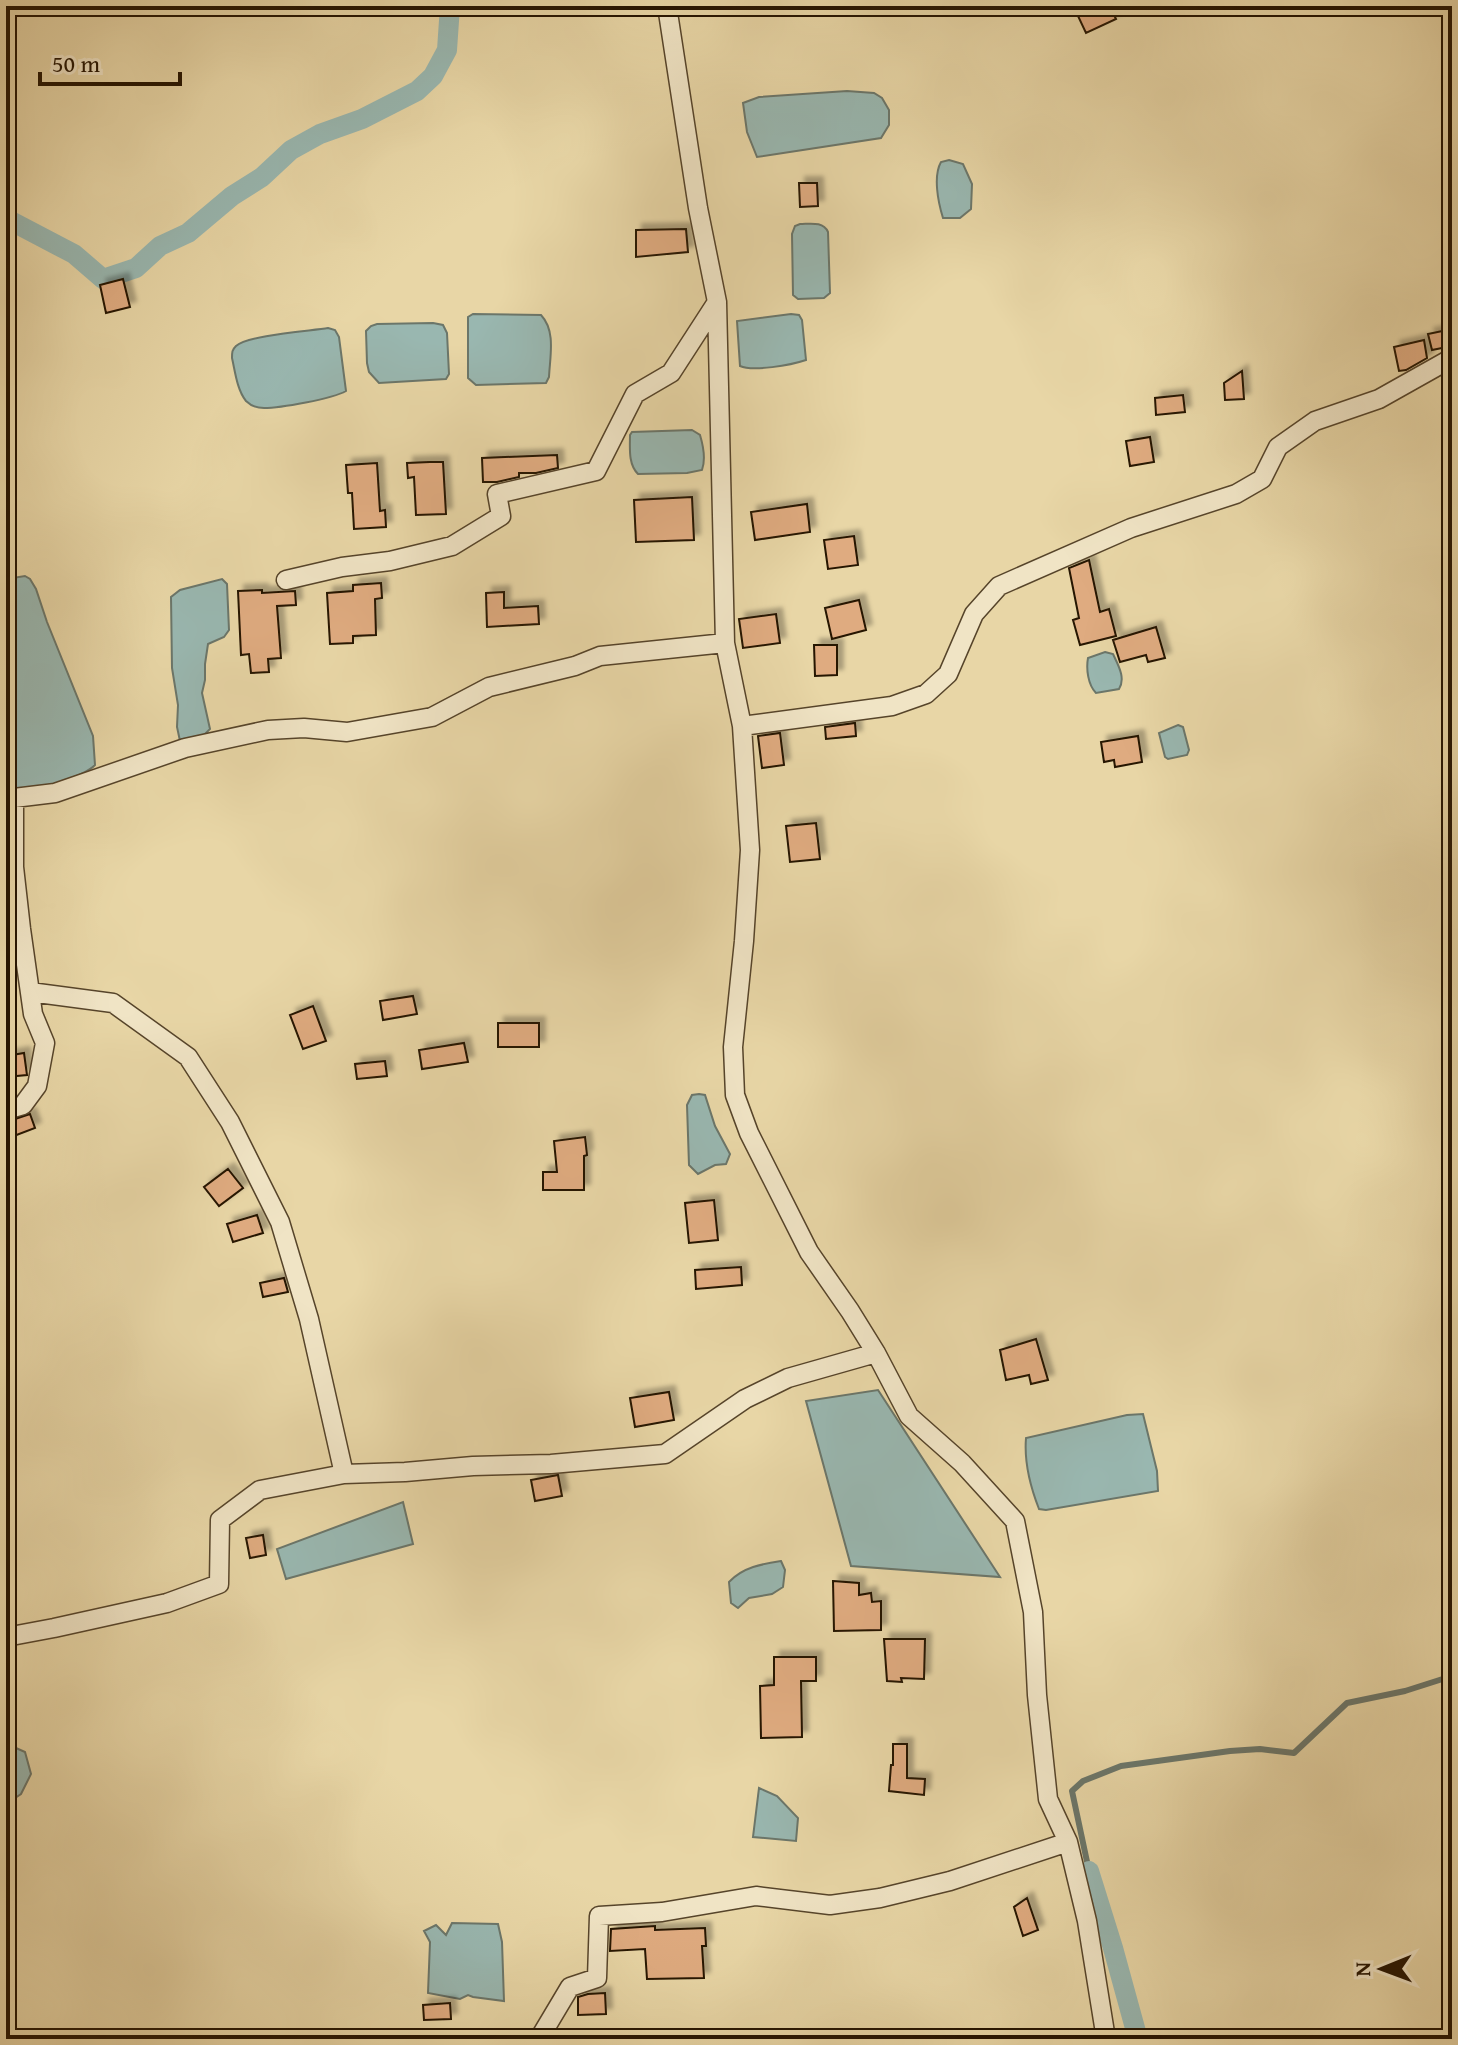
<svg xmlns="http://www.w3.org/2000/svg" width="1458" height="2045" font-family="'Gentium Book Plus',serif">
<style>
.water{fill:#99b7b0;stroke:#6b766a;stroke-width:2}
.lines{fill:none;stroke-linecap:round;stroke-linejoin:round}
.stream{stroke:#6b766a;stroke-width:6}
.canal{stroke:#99b7b0;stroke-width:20}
.building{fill:#dfab80;stroke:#251401;stroke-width:2;filter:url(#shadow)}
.minor-casing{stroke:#56442a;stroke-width:21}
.minor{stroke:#f0e4c5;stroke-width:18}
</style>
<defs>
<filter id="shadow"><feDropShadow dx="6" dy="-6" stdDeviation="2" flood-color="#0004"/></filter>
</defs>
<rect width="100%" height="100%" fill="#e8d6a6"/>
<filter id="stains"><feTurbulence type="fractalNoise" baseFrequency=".0025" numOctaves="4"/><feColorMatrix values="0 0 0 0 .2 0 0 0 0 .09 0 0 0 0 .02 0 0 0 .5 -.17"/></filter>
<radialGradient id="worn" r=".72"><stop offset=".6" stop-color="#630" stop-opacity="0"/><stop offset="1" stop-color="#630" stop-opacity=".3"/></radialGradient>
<path class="water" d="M847,91L874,93L882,98L889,110V125L881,138L757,157L747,132L743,103L759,97Z
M949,160L963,164L972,184L971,209L960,218H943C938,202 933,176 941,162Z
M800,224C810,224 823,221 828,232L830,293L824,298L798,299L793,295L792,234L795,226Z
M473,314L541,315C556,331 550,356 549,377L546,383L476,385L468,378V317Z
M791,314L799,315L802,320L806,360C791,365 753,372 740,366L737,321Z
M433,323L443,325L447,333L449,374L446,379L379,383L369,372L367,363L366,331L371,326L377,324Z
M328,328L335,330L339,337L346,391C332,399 280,408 264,408C257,408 251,406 246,401C237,390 235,371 232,358C232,352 232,350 236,346C248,335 310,331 328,328Z
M692,430L700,435C703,445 706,459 702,470L687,473L638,474C628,464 630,448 630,435L632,432Z
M25,576L30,579L36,589L47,622L93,736L95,765C84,777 30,793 13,794L6,789V579Z
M222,579L227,584L229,630L224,637L208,644L205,664V680L202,693L210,729L202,737L180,741L177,727L178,705L172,668L171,597L180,590Z
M1105,652L1113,654C1118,665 1126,678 1119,689L1096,693C1088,685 1086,669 1088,658Z
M1178,725L1183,727L1189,750L1187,755L1168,759L1165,757L1159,733Z
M699,1094L705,1095L715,1126L730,1154L726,1164L715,1165L698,1174L689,1165L687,1105L692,1095Z
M878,1390L1000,1577L851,1566L806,1401Z
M1143,1414L1157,1471L1158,1491L1046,1510L1039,1509C1030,1486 1024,1462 1026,1438L1127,1415Z
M403,1502L413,1544L286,1579L277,1549Z
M781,1561L785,1570L783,1587L772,1594L749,1598L738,1608L731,1603L729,1582C743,1567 762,1564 781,1561Z
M16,1748L25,1752L31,1774L21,1794L6,1804V1751Z
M759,1788L777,1796L798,1818L796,1841L753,1837Z
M452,1923L498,1924L502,1942L504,2001L473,1997L468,1995L460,1999L428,1993L430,1942L424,1931L436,1925L446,1935Z"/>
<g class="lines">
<path class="stream" d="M1089,1871L1072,1791L1083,1781L1121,1766L1230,1751L1260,1749L1294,1753L1347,1703L1405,1691L1452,1676"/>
<path class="canal" d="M6,223L11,221L74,254L103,279L136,268L160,246L188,233L232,196L262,177L291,150L320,134L362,119L417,91L433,76L447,50L450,6
M1089,1871L1113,1948L1138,2039"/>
</g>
<path class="building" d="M1098,6H1110L1116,19L1086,33L1078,16Z
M799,183H817L818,206L800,207Z
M686,229L688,252L636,257V230Z
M123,279L130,307L106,313L100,285Z
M1452,329V346L1432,350L1428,334Z
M1424,340L1427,358L1406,370L1399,371L1394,347Z
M1242,371L1244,399L1225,400L1224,383Z
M1183,395L1185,412L1156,415L1155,398Z
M1150,437L1154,462L1130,466L1126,441Z
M557,455L558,468L536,473H519V477L497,482H483L482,458Z
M430,462H443L446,514L416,515L414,477L408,478L407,463Z
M377,463L380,511L385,510L386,527L354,529L352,493H348L346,465Z
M692,497L694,540L636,542L634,500Z
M807,504L810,532L755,540L751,512Z
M854,536L858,565L828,569L824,540Z
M1089,560L1100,612L1109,609L1116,636L1080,645L1073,620L1079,618L1069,568Z
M381,583L382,598L375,599L376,635L353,636V643L330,644L327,593L353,591V585Z
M262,590V593L295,591L296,605L277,606L281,658L268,659L269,672L251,673L249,654L241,655L238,591Z
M504,592V608L538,606L539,624L487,627L486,593Z
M859,600L866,630L832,639L825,608Z
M776,614L780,643L743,648L739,619Z
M1156,627L1165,658L1148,662L1146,655L1120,662L1113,640Z
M814,645H837V675L815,676Z
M855,723L856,736L826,739L825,727Z
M780,733L784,765L762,768L758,736Z
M1138,736L1142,762L1115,767L1114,760L1104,762L1101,742Z
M816,823L820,859L790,862L786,826Z
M413,996L417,1014L383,1020L380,1001Z
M313,1006L326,1041L303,1049L290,1015Z
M498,1023H539V1047H498Z
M464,1043L468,1062L422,1069L419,1050Z
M24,1053L27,1075L6,1077V1056Z
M385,1061L387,1076L357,1079L355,1064Z
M30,1114L35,1128L6,1139V1122Z
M585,1137L587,1155L584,1156V1190H543V1172H557L554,1141Z
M228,1169L243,1188L219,1206L204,1187Z
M714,1200L718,1240L689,1243L685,1203Z
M257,1215L263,1233L233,1242L227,1224Z
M741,1267L742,1285L696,1289L695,1270Z
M284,1278L288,1292L263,1297L260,1283Z
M1036,1339L1048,1380L1031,1384L1029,1375L1006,1380L1000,1350Z
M669,1392L674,1420L635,1427L630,1398Z
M558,1475L562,1496L535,1501L531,1480Z
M263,1535L266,1555L250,1558L246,1538Z
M833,1581L859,1583V1595L871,1593L872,1602L881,1601V1630L834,1631Z
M884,1639H925L924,1679L901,1678L902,1682L887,1681Z
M774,1657H816V1681H801L802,1737L761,1738L760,1686L774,1685Z
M893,1744H907V1778L925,1779L924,1795L889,1791L891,1765H893Z
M1027,1898L1038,1930L1023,1936L1014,1907Z
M655,1926V1930L705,1928L706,1946H702L704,1978L647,1979L645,1949L610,1951L611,1929Z
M605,1993L606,2014L578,2015V1997L588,1994Z
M450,2003L451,2019L424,2020L423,2005Z"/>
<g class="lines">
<defs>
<path id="minor" d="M667,6L698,208L717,302L725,643L742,726L750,850L744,941L733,1047L735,1095L749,1133L809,1252L850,1311L876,1353L909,1416L962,1463L1015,1521L1033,1612L1037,1695L1048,1799L1068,1842L1087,1921L1106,2039
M286,580L342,567L390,561L452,546L501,516L497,494L596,471L635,394L671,373L717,302
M742,726L892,706L926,694L948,674L974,614L999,586L1131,528L1236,494L1262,479L1278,447L1315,421L1379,399L1452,358
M30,992L113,1003L188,1057L230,1122L280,1222L309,1319L344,1474
M6,1110L23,1105L37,1086L45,1043L33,1014L21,929L14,867V798L55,793L185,748L268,730L304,728L347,732L432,717L489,687L575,666L600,656L725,643
M6,1637L54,1628L167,1603L219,1584L220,1520L260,1490L344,1474L405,1472L473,1466L551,1464L665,1454L745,1399L788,1378L876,1353
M539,2039L570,1987L597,1978L599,1916L662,1912L756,1896L830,1905L880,1898L950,1881L1068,1842"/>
</defs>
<use href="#minor" class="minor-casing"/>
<use href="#minor" class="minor"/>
</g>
<rect width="1458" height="2045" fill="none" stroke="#e8d6a6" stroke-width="32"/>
<rect x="8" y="8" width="1442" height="2029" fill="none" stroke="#251401" stroke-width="4"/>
<rect x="16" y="16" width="1426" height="2013" fill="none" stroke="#251401" stroke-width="2"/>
<g transform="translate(1382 1969) rotate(269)" stroke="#f0e4c5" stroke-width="6" paint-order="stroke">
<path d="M0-6L14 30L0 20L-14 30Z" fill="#251401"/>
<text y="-12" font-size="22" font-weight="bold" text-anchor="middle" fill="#251401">N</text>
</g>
<path d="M40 72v12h140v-12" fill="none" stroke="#251401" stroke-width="4"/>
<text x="52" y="72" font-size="24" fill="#251401" stroke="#f0e4c5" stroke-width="6" paint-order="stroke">50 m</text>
<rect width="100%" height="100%" filter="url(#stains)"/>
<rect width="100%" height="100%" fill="url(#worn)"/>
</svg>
